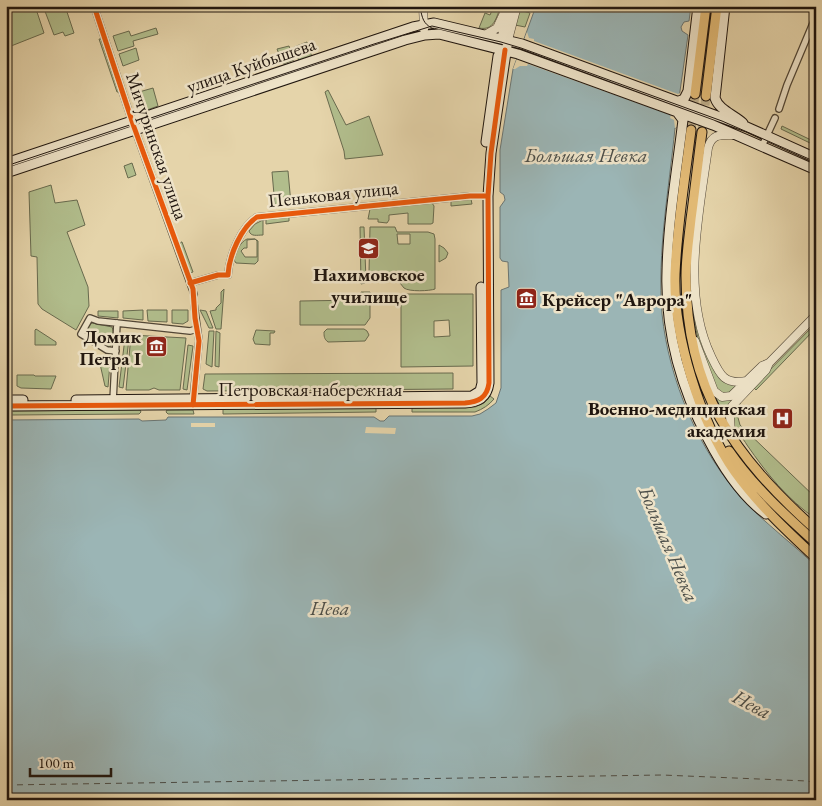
<svg xmlns="http://www.w3.org/2000/svg" width="822" height="806" font-family="'EB Garamond',serif">
<style>
.green{fill:#b1bd8c;stroke:#686a4e;fill-rule:evenodd}
.water{fill:#9bb5b5;stroke:#6a7573}
.pier{fill:#e5d4aa}
.lines{fill:none;stroke-linecap:round;stroke-linejoin:round}
.ferry{stroke:#4b4e49;stroke-width:1;stroke-dasharray:6 5;stroke-linecap:butt}
.primary-tunnel{stroke:#beae8b;stroke-width:9;stroke-dasharray:9 4.5;stroke-linecap:butt}
.minor-casing{stroke:#514636;stroke-width:8}
.tertiary-casing{stroke:#514636;stroke-width:9}
.secondary-casing{stroke:#20160f;stroke-width:11}
.primary-casing{stroke:#20160f;stroke-width:11}
.minor{stroke:#eee3c8;stroke-width:5.5}
.tertiary{stroke:#eee3c8;stroke-width:8}
.secondary{stroke:#eee3c8;stroke-width:9}
.primary{stroke:#e2ba75;stroke-width:9}
.tram{stroke:#20160f;stroke-width:1}
.cycleway-casing{stroke:#eee3c8;stroke-width:8}
.cycleway{stroke:#e8590c;stroke-width:5}
.labels{text-anchor:middle;dominant-baseline:central;stroke-width:5;stroke-linejoin:round;paint-order:stroke}
.street-label{font-size:19px;fill:#20160f;stroke:#eee3c8}
.poi-label{font-size:19px;font-weight:bold;fill:#20160f;stroke:#eee3c8;text-anchor:end}
.water-label{font-size:20px;font-style:italic;fill:#4b4e49;stroke:#eee3c8}
</style>
<rect width="100%" height="100%" fill="#e5d4aa"/>
<filter id="stains"><feTurbulence type="fractalNoise" baseFrequency=".004" numOctaves="4"/><feColorMatrix values="0 0 0 0 .2 0 0 0 0 .09 0 0 0 0 .02 0 0 0 .5 -.17"/></filter>
<radialGradient id="worn" r=".72"><stop offset=".6" stop-color="#630" stop-opacity="0"/><stop offset="1" stop-color="#630" stop-opacity=".3"/></radialGradient>
<path class="green" d="M12,6H35L44,33L6,48V10Z
M43,6H65L74,33L65,36L63,32L54,35Z
M494,6H501C496,18 494,31 479,28L485,13L490,15Z
M520,10L530,13L525,27L515,25Z
M156,28L158,34L133,41L134,46L118,51L113,36L129,31L131,36Z
M99,39H101L119,92H117Z
M307,42L312,57L299,61L294,47Z
M289,46L294,60L283,64L277,49Z
M136,48L139,60L123,66L119,54Z
M153,88L158,106L139,113L132,94Z
M328,90L346,125L369,116L383,155L345,159L344,151L325,92Z
M782,126L811,140L810,143L781,129Z
M132,163L136,175L128,178L124,166Z
M288,171L291,204L275,206L272,172Z
M51,185L55,203L77,200L85,225L67,232L88,287L89,306L76,330L42,309L38,304L37,257L31,256L29,192Z
M471,199L472,204L451,206V201Z
M432,203L434,206L433,223L431,224H408V213L389,215V220L387,223L378,222V219H368L370,209Z
M289,217V221L266,224V219Z
M263,220V235C257,235 251,237 249,231L255,224Z
M360,227H364L366,280L365,283L361,284Z
M370,227H395L397,232H428L434,234L435,239V289C430,291 409,292 404,288C401,285 399,281 396,278L371,275L369,272ZM397,234H410V244H398Z
M247,239H255L258,241V261L255,264L236,263L234,260C235,253 240,242 247,239ZM255,239L257,241V257H245L241,251L244,248H247V240Z
M181,242H182L193,272L190,273L180,245Z
M439,245L444,248L448,253L446,258L439,262Z
M224,289L221,329H216L210,311L216,310V308L221,303V292Z
M361,292H370V318L365,325H300V301L361,300Z
M401,294H473V366L401,367ZM449,320L450,336L434,337V321Z
M692,306H693L695,321L704,349L717,374L738,385L729,394L719,393C706,366 695,336 692,306Z
M143,310V320L123,318V311Z
M147,310H167V322L148,321Z
M172,310H188V321L183,324L172,323Z
M200,310L206,311L213,328H209Z
M98,311H118V318L98,316Z
M92,323L112,327C114,332 114,342 110,347H108L86,334L89,325Z
M816,323V328L756,390L753,387Z
M36,329L56,342V345H35V330Z
M327,329H364L367,331L369,335L365,341L328,342C324,339 324,336 324,332Z
M256,330L275,331L274,333H270V345L255,344L253,339Z
M209,331H214L212,367L206,364Z
M216,331L220,333L219,367L215,366Z
M131,335L186,338L180,390H159L154,388L149,390H126Z
M125,338L129,339L123,388L119,387Z
M188,345L193,346L187,390L183,389Z
M110,363L108,387L105,386L100,364Z
M453,373V389L207,391L203,389L205,374Z
M17,375H34L35,376H56L51,389L21,388L17,386Z
M737,395L726,418H725L716,398Z
M490,396L494,399C489,405 483,409 475,412H412V408L475,407L484,403Z
M741,400L737,414L740,425L816,498V519C787,499 767,474 747,445C743,438 735,430 733,422C732,413 736,406 741,400Z
M376,408V412L223,414V409Z
M140,410L141,412L139,414L11,415V411Z
M167,410H193L194,414H168L166,412Z"/>
<path class="water" d="M536,6H691L689,21L684,22L681,27L682,31L688,35L677,112L678,127L675,128C669,189 657,252 662,314C669,381 699,452 745,502C767,525 793,544 816,566V800H6V420L139,419L142,421L166,420L168,417H374L380,421H384L389,416H472L480,414L488,409L496,403L501,388V290L509,287L508,262L502,261L500,258V207L505,200L504,195L500,192V150L513,69Z"/>
<path class="pier" d="M527,32L529,38L534,39V41L678,94L680,93L677,112L678,127L675,128L674,120L670,118L671,115L528,64L527,66H520L515,69H513Z
M191,423H215V427H191Z
M366,427L396,428L395,434L365,433Z"/>
<g class="lines">
<path class="ferry" d="M6,785L662,775L807,781L816,783"/>
<path class="primary-tunnel" d="M691,130L695,94
M702,132L706,96"/>
<defs>
<path id="minor" d="M94,6L134,127L194,294
M779,109L787,85L816,16
M762,146L775,118
M190,283L218,275H228C229,256 241,227 257,217L470,196H488
M116,351L107,350L81,334L90,318L98,321L190,331L197,329
M113,401L117,323
M193,401L199,341L194,304"/>
<path id="tertiary" d="M423,6L424,29
M485,35L497,28L504,13L508,11
M501,39L510,6
M508,40L517,6
M735,135C721,135 712,133 708,148C699,214 681,293 711,356C720,375 724,385 747,381
M695,341L714,391L722,397L731,396L762,366L769,363L816,315
M731,435L730,416L732,406L766,370L769,363"/>
<path id="secondary" d="M725,6L715,98C719,110 733,114 743,123
M679,101L684,99L688,91L698,6
M677,112L683,120C677,170 668,221 667,271C665,330 681,388 708,439C722,466 741,496 766,514
M486,142L498,56
M6,163L413,27L434,23L522,44L747,127L816,158
M6,173L405,40L425,35L439,34L518,54L713,125L816,170
M6,400H23
M76,400L472,396L480,391L482,383L481,287
M6,406L465,403C478,402 487,398 489,383L488,196L491,153L507,46"/>
<path id="primary" d="M695,94L706,6
M706,96L717,6
M691,130C685,178 677,226 675,274C673,335 700,422 735,472C758,504 787,531 816,558
M702,132C698,161 695,190 691,219C689,238 686,257 686,276C686,391 734,456 816,530
M729,451C753,486 785,515 816,543"/>
</defs>
<use href="#minor" class="minor-casing"/>
<use href="#tertiary" class="tertiary-casing"/>
<use href="#secondary" class="secondary-casing"/>
<use href="#primary" class="primary-casing"/>
<use href="#minor" class="minor"/>
<use href="#tertiary" class="tertiary"/>
<use href="#secondary" class="secondary"/>
<use href="#primary" class="primary"/>
<path class="tram" d="M421,12C423,21 425,25 434,29
M6,166L374,44L432,26L501,42L521,48L722,121L816,162"/>
<defs>
<path id="cycleway" d="M94,6L134,127L193,289L195,318L199,341L193,405
M190,283L218,275H228C229,256 241,227 257,217L470,196H488
M6,406L465,403C478,402 487,398 489,383L488,196L491,153L505,50"/>
</defs>
<use href="#cycleway" class="cycleway-casing"/>
<use href="#cycleway" class="cycleway"/>
</g>
<defs>
<symbol id="university-square" viewBox="-11 -11 22 22"><rect x="-9" y="-9" width="18" height="18" rx="4" fill="#8f2418" stroke="#eee3c8"/><path d="M0-5L7-2L0 1L-7-2ZM-4 1L0 2.5L4 1V4Q0 6-4 4Z" fill="#fff"/></symbol>
<symbol id="museum-square" viewBox="-11 -11 22 22"><rect x="-9" y="-9" width="18" height="18" rx="4" fill="#8f2418" stroke="#eee3c8"/><path d="M0-6L6-3V-2H-6V-3ZM-5-1h2V3h-2ZM-1-1h2V3h-2ZM3-1h2V3H3ZM-6 4H6V6H-6Z" fill="#fff"/></symbol>
<symbol id="hospital-square" viewBox="-11 -11 22 22"><rect x="-9" y="-9" width="18" height="18" rx="4" fill="#8f2418" stroke="#eee3c8"/><path d="M-5-5h3v3.5h4V-5h3V5h-3V1.5h-4V5h-3Z" fill="#fff"/></symbol>
</defs>
<g fill-rule="evenodd">
<use href="#university-square" x="356" y="236" width="25" height="25"/>
<use href="#museum-square" x="514" y="286" width="25" height="25"/>
<use href="#museum-square" x="144" y="334" width="25" height="25"/>
<use href="#hospital-square" x="770" y="406" width="25" height="25"/>
</g>
<g class="labels">
<g class="street-label">
<text transform="translate(251 65) rotate(-19)">улица Куйбышева</text>
<text transform="translate(157 146) rotate(71)">Мичуринская улица</text>
<text transform="translate(333 194) rotate(-6)">Пеньковая улица</text>
<text x="310" y="389">Петровская набережная</text>
</g>
<g class="poi-label">
<text x="369" y="274" text-anchor="middle">Нахимовское<tspan x="369" dy="22">училище</tspan></text>
<text x="542" y="299" text-anchor="start">Крейсер "Аврора"</text>
<text x="141" y="336">Домик<tspan x="141" dy="22">Петра I</tspan></text>
<text x="766" y="408">Военно-медицинская<tspan x="766" dy="22">академия</tspan></text>
</g>
<g class="water-label">
<text x="586" y="155">Большая Невка</text>
<text transform="translate(669 544) rotate(67)">Большая Невка</text>
<text x="330" y="608">Нева</text>
<text transform="translate(752 704) rotate(28)">Нева</text>
</g>
</g>
<rect width="822" height="806" fill="none" stroke="#e5d4aa" stroke-width="25"/>
<rect x="8" y="8" width="807" height="791" fill="none" stroke="#20160f" stroke-width="2.5"/>
<rect x="12" y="12" width="797" height="781" fill="none" stroke="#20160f"/>
<path d="M30 768v8h81v-8" fill="none" stroke="#20160f" stroke-width="2.5"/>
<text x="38" y="768" font-size="15" fill="#20160f" stroke="#eee3c8" stroke-width="4" paint-order="stroke">100 m</text>
<rect width="100%" height="100%" filter="url(#stains)"/>
<rect width="100%" height="100%" fill="url(#worn)"/>
</svg>
